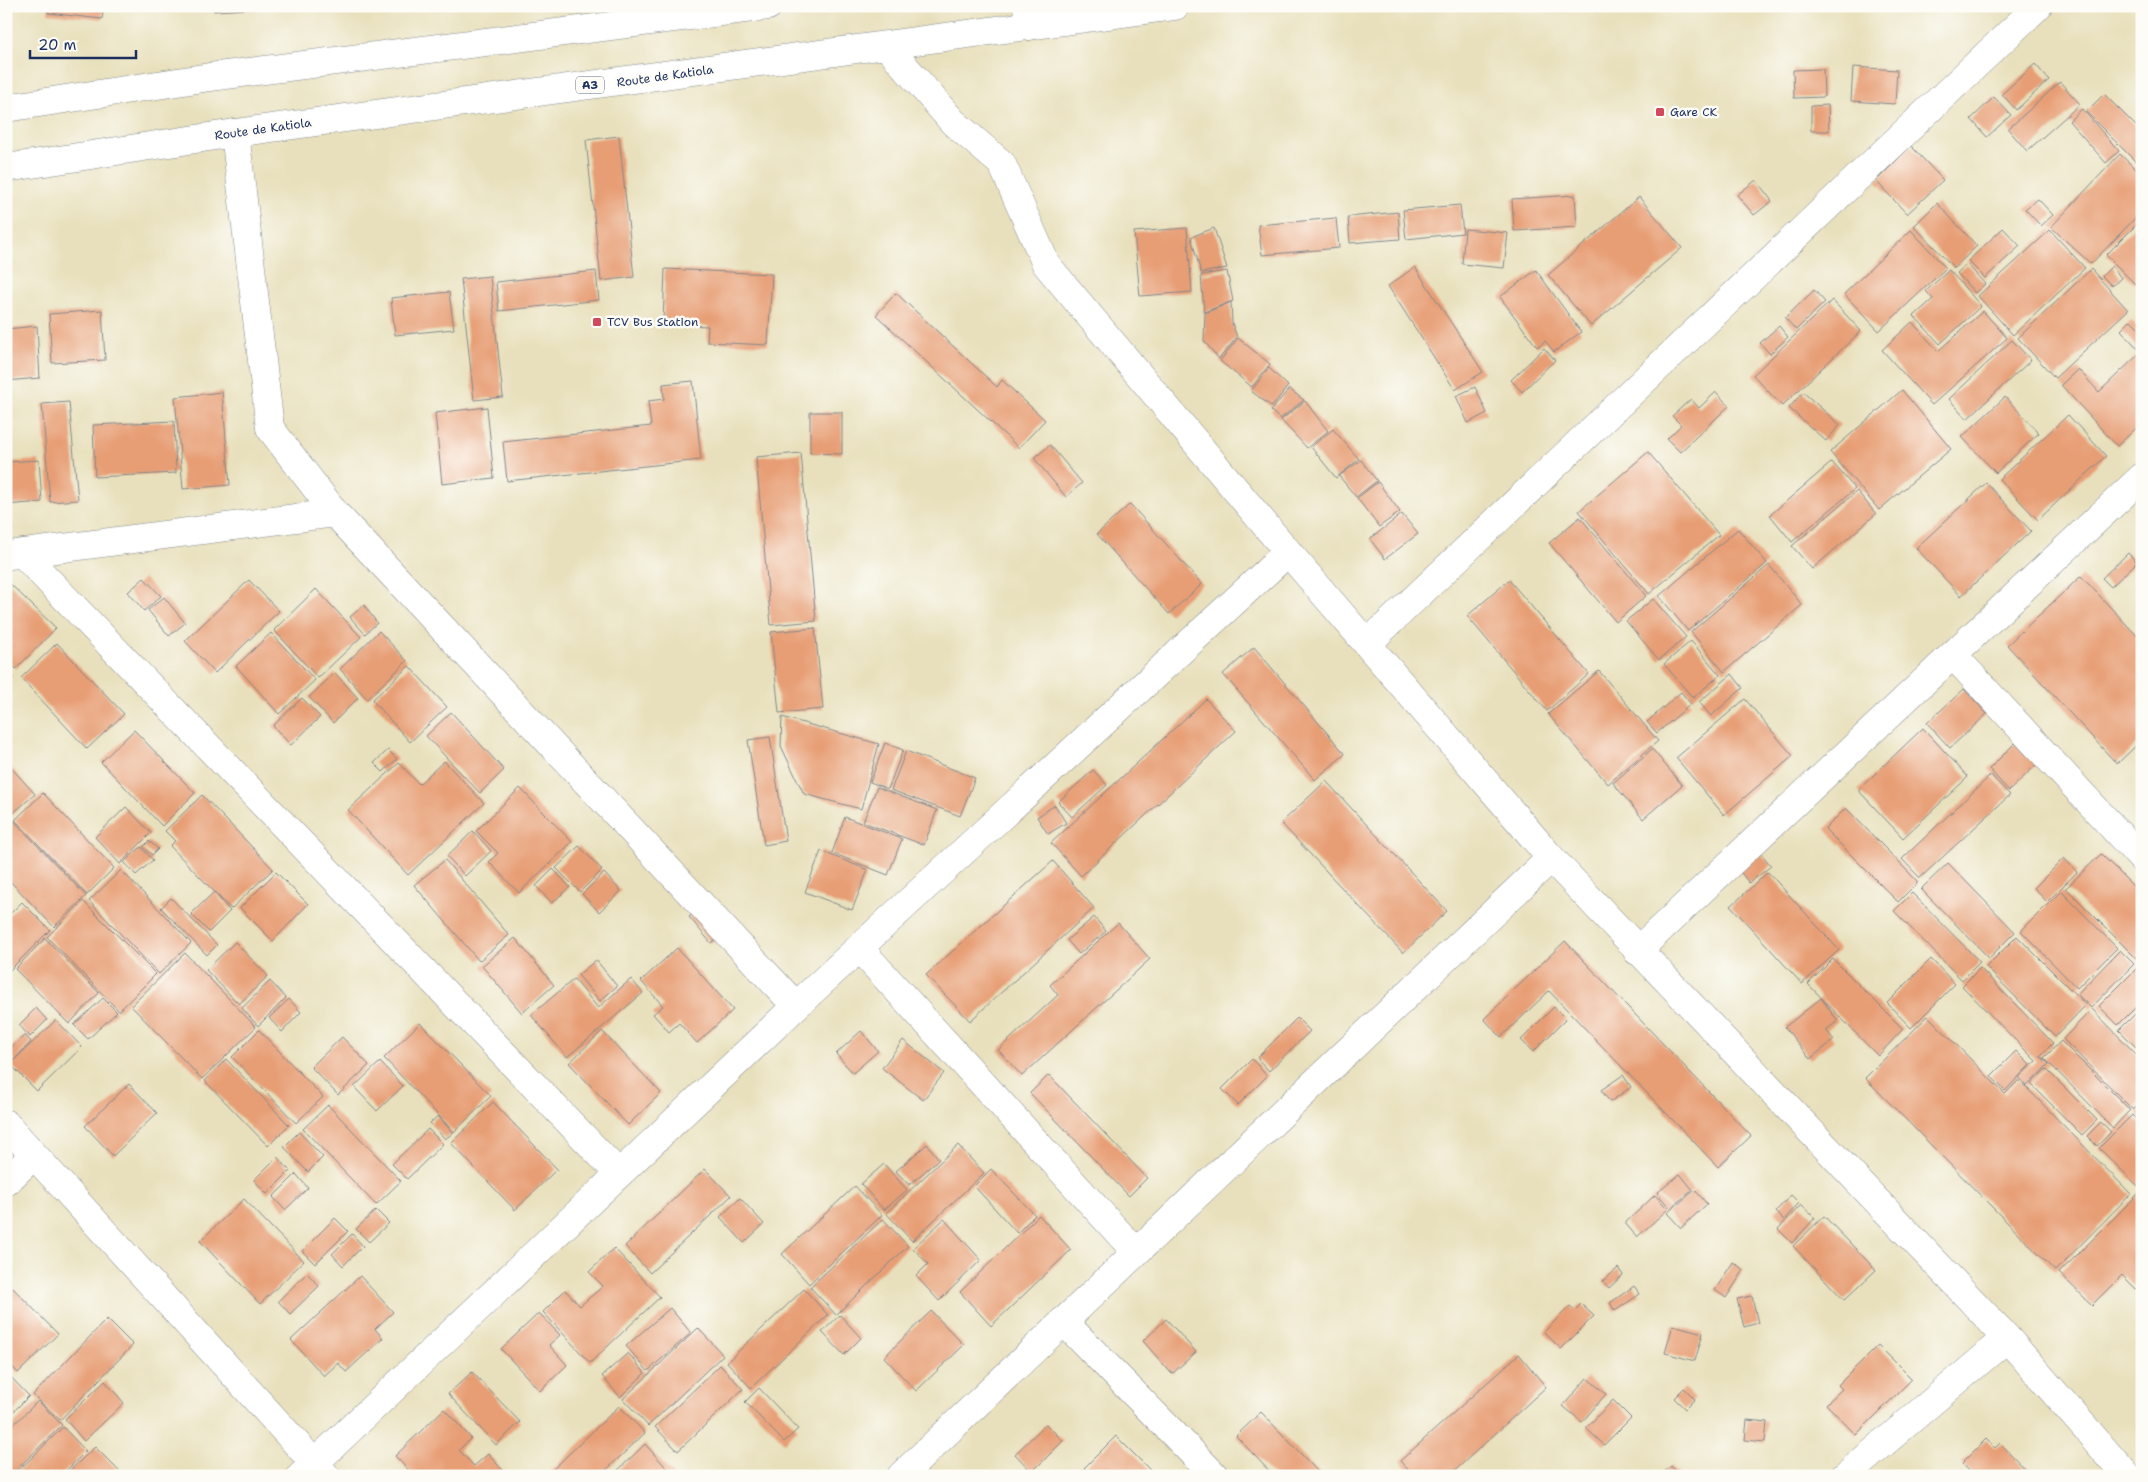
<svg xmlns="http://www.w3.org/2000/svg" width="2148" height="1482" font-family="'Shantell Sans',sans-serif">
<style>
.building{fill:#e79e75}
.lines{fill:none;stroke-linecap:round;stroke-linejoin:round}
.minor-casing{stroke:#82888d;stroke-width:29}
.tertiary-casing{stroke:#82888d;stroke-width:29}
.trunk-casing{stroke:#82888d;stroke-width:29}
.minor{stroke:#fff;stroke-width:28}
.tertiary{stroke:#fff;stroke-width:28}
.trunk{stroke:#fff;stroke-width:28}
.poi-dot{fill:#d1495b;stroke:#fdfcf7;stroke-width:2}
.labels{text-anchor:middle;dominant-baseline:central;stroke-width:5;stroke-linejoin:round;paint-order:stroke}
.shield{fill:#fdfcf7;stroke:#5f6c8c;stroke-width:1}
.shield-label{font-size:11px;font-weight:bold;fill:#1b2f5e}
.street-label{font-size:12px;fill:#1b2f5e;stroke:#fdfcf7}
.poi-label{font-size:12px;fill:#1b2f5e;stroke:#fdfcf7;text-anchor:start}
</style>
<rect width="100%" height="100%" fill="#fdfcf7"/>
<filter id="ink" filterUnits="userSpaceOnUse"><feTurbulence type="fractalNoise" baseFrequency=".02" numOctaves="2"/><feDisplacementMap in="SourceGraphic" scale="10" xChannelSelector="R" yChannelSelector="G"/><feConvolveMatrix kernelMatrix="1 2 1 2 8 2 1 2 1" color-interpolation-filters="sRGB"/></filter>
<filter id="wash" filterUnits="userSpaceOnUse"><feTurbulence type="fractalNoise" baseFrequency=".0096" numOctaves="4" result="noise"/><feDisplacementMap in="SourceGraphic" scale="20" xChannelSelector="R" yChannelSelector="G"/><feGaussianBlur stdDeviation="1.12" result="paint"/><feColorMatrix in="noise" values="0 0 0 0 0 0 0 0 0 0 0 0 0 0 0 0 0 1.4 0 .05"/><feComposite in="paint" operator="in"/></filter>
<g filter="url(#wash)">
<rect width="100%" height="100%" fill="#e8e0bc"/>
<g id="blocks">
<path class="building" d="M49,6H104L102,19L48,13Z
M213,6H267V8L214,11Z
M2035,64L2049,80L2016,110L2002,94Z
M1853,67L1897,70L1895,104L1851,101Z
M1823,69L1824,97L1794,98L1793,70Z
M2060,82L2080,104L2027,151L2008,129Z
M2104,94L2142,132V168L2086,112Z
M1994,97L2011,115L1987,137L1971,119Z
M1828,105L1829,131H1811V106Z
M2082,109L2119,151L2106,163L2069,121Z
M619,136L634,277L601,281L586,140Z
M1911,146L1943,180L1907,214L1876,181Z
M2120,154L2142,175V211L2091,264L2051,227Z
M1756,180L1772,201L1754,215L1737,195Z
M1575,195L1577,227L1514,231L1512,199Z
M1639,197L1682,248L1591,326L1548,275Z
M2038,199L2053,215L2041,226L2025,209Z
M1937,203L1977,246L1954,268L1914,226Z
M1460,205L1463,233L1406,239L1403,210Z
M1398,212L1400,239L1350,243L1348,217Z
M1336,218L1339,248L1262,255L1258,225Z
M2142,219V277L2135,284L2106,255Z
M1187,228L1192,292L1140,296L1134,232Z
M1214,228L1227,268L1201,273L1191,237Z
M2003,228L2020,246L1985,278L1968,261Z
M1465,229L1508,233L1504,268L1462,264Z
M1911,230L1946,268L1879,331L1844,294Z
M2050,230L2085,268L2013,335L1978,296Z
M1967,264L1985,284L1975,293L1957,273Z
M2112,266L2121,278L2112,286L2102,276Z
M1415,267L1483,372L1455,390L1388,286Z
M665,269L772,274L768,345L707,342L708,326L663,324Z
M2091,269L2128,310L2055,378L2018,338Z
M1536,270L1581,332L1554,352L1545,341L1537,347L1500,297Z
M1949,270L1981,306L1940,344L1914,316L1933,299L1926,291Z
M596,271L599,300L499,311L496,282Z
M1227,271L1233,301L1204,312L1201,275Z
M490,276L503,397L474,400L461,279Z
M1814,290L1825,302L1796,330L1785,318Z
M449,292L454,329L395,335L391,298Z
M896,293L997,387L1002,380L1045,420L1019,448L876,315Z
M1832,300L1861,331L1782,406L1753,375Z
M1231,302L1232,323L1237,337L1219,359L1204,341L1205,313Z
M102,310L105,360L52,363L49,314Z
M1983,311L2007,338L1932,405L1882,350L1912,322L1938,351Z
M2131,320L2142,331V423L2117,446L2061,385L2078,369L2099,392L2141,352L2121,330Z
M37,326L40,378L6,381V329Z
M1779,326L1788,337L1770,354L1760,343Z
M1238,338L1270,364L1252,387L1220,361Z
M2012,340L2031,360L1967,419L1949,399Z
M1544,348L1555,360L1522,392L1511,380Z
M1269,368L1288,386L1272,407L1251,391Z
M693,381L701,460L507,481L503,442L651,426L648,401L664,399L663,384Z
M1475,387L1487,413L1468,423L1456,396Z
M1289,389L1304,400L1280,419L1271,411Z
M1902,390L1951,449L1879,510L1830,452Z
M222,392L230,485L183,489L175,397Z
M1716,392L1729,406L1680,452L1667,439L1681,425L1672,416L1691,399L1699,408Z
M1803,392L1840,425L1826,441L1789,408Z
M2005,397L2039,433L1996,473L1962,437Z
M1305,401L1328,431L1307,448L1281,420Z
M69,402L78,500L50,502L42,404Z
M487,407L494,478L442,484L435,413Z
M810,412H842V454L810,453Z
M2068,415L2106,456L2038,520L1999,479Z
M174,421L176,473L95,477L93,425Z
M1333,429L1359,459L1336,478L1311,447Z
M1050,445L1082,483L1066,497L1034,458Z
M1648,452L1719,535L1649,594L1579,511Z
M801,453L816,621L771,625L756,457Z
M39,460L42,502L6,505V462Z
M1361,460L1377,481L1356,497L1339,476Z
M1832,462L1855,489L1792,542L1770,515Z
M1378,482L1400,512L1379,527L1357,498Z
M1986,483L2031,531L1961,596L1916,548Z
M1857,491L1876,514L1812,569L1792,546Z
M1130,504L1202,584L1169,614L1097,534Z
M1402,514L1418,534L1385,559L1370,539Z
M1580,517L1646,596L1616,622L1549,543Z
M1738,529L1767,563L1688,631L1659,596Z
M2128,553L2137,562L2111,587L2102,578Z
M1769,565L1802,605L1724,672L1691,632Z
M2081,576L2142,641V740L2117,764L2007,645Z
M144,578L161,596L144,611L128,592Z
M6,580L56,628L16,669L6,659Z
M249,580L279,611L215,673L185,641Z
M1509,580L1589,674L1547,711L1467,616Z
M316,589L361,637L318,678L274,630Z
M164,597L185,623L169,636L148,610Z
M1653,599L1686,637L1659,660L1626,621Z
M364,605L377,623L365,634L350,617Z
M815,628L823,709L779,713L771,632Z
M379,631L407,661L367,699L340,669Z
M271,633L315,680L279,714L236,666Z
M1691,641L1720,675L1693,698L1664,664Z
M57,643L124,714L87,749L21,678Z
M1254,647L1345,754L1315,780L1223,674Z
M409,666L447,707L410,742L372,700Z
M6,669L12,675L6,680Z
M1599,671L1658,741L1608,784L1548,714Z
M335,673L358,698L333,723L309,697Z
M1732,674L1743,688L1711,716L1699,702Z
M1964,689L1987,714L1950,748L1927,723Z
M1681,692L1691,704L1657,733L1647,722Z
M302,698L320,717L291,745L273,726Z
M1206,699L1236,731L1081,876L1051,843Z
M1745,699L1793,756L1724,815L1676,758Z
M451,712L504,770L480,793L426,736Z
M782,717L879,744L861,809L804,794L781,746Z
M1923,728L1968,777L1903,838L1858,790Z
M134,730L195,793L162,826L101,762Z
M770,737L786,841L764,845L748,740Z
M885,743L903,750L888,789L870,782Z
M2015,743L2036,765L2009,791L1989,769Z
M1652,749L1682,785L1643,819L1613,783Z
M388,750L397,759L383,772L374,763Z
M906,751L975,778L960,816L891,790Z
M444,761L484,803L408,875L348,810L399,763L419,784Z
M6,762L35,794L9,817L6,814Z
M1093,770L1107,785L1072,817L1058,802Z
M1991,775L2010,795L1920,878L1902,859Z
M1326,781L1447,911L1403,953L1281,823Z
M877,787L937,810L924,845L863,822Z
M520,788L572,842L519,893L489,862L498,853L476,831Z
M43,793L114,868L87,895L15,820Z
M202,795L273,869L231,909L170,846L175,841L165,831Z
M1055,805L1066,823L1048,834L1037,817Z
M126,807L151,833L120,864L95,837Z
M1846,808L1918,882L1898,902L1825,829Z
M845,817L902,839L888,875L832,853Z
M14,821L86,896L54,927L6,877V829Z
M473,831L491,851L465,876L447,856Z
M149,841L158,849L152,855L143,847Z
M579,846L602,870L580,892L556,868Z
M141,847L153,860L136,875L124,862Z
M821,851L868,870L852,910L805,892Z
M1761,853L1771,866L1749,883L1739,870Z
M2101,854L2142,895V964L2066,888Z
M2064,858L2077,872L2047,902L2034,888Z
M445,860L509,935L479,961L414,885Z
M1053,861L1094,908L970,1021L926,975Z
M1948,863L2015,932L1989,958L1921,889Z
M553,869L570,887L552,903L536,886Z
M121,870L191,943L159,974L89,901Z
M276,872L308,904L273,941L240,908Z
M1768,872L1839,950L1802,984L1731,906Z
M604,873L621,891L599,912L582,894Z
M2061,891L2117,948L2077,988L2021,931Z
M214,892L230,911L209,932L191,914Z
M1912,893L1980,962L1962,980L1894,911Z
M171,898L217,945L207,955L161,908Z
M83,901L156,974L119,1011L47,937Z
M22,902L50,930L9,971L6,968V918Z
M703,906L724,932L711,943L689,917Z
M1094,917L1106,931L1079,954L1067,940Z
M1118,923L1150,959L1022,1076L998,1050L1058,995L1050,985Z
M2017,936L2086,1005L2055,1037L1986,967Z
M45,938L99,993L69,1024L15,969Z
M515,938L554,985L522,1013L482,966Z
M1565,941L1751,1136L1718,1167L1549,991L1501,1037L1484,1019Z
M235,942L268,976L239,1004L206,970Z
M677,948L733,1010L697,1043L679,1023L669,1032L653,1014L663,1006L641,981Z
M2120,950L2134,964L2091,1008L2077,994Z
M185,953L256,1027L202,1079L131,1006Z
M1833,959L1903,1029L1878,1056L1808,984Z
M1931,959L1955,984L1911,1028L1887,1003Z
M596,960L617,986L600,1001L578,975Z
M2140,965L2142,1001L2118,1025L2099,1006Z
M1980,968L2053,1043L2040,1056L2049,1064L2027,1086L2019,1077L2036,1061L1962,986Z
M574,979L598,1008L631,979L643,993L567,1057L531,1015Z
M270,981L286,998L258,1026L242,1008Z
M103,998L117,1012L88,1039L74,1025Z
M1821,998L1838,1021L1826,1030L1834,1040L1810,1059L1785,1027Z
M289,999L301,1012L282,1032L269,1018Z
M1554,1007L1566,1019L1533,1052L1521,1040Z
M36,1008L47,1020L30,1037L19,1025Z
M2092,1009L2142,1060V1102L2133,1110L2063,1039Z
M2139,1010L2142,1013V1049L2140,1051L2119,1030Z
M1928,1016L2005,1094L2019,1080L2131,1194L2055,1271L1865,1078Z
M1297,1018L1310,1031L1269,1071L1257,1058Z
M56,1020L82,1047L37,1091L10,1064Z
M420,1023L491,1096L454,1132L384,1058Z
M259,1030L323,1097L296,1123L232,1057Z
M602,1031L661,1093L628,1125L569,1063Z
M861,1031L878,1051L853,1073L836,1054Z
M25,1035L31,1042L14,1060L6,1052Z
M342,1037L369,1065L338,1095L311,1067Z
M903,1040L944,1073L923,1100L882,1068Z
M2061,1041L2130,1110L2113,1128L2044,1058Z
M2016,1051L2030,1065L2005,1091L1991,1076Z
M226,1059L289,1125L268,1146L205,1081Z
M1252,1059L1267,1076L1238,1105L1222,1089Z
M380,1062L403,1086L377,1111L354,1087Z
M2046,1069L2097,1120L2082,1135L2031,1084Z
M1049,1075L1147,1178L1129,1196L1030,1093Z
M1623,1075L1631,1087L1610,1102L1601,1090Z
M129,1084L157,1113L113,1156L85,1126Z
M493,1102L557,1169L515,1210L451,1143Z
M328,1105L401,1181L376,1205L303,1129Z
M2142,1108V1119L2136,1113Z
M2132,1115L2142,1125V1190L2099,1148Z
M438,1116L453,1133L445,1139L430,1123Z
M2101,1122L2111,1132L2097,1146L2087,1136Z
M428,1129L443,1144L407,1179L392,1164Z
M299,1132L323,1157L308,1172L284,1147Z
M927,1144L939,1159L909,1185L896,1171Z
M958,1145L984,1173L912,1241L886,1213Z
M277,1157L290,1171L267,1194L254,1180Z
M884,1164L907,1190L884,1210L861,1184Z
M705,1169L731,1196L650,1273L625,1246Z
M991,1169L1035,1215L1017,1233L974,1186Z
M296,1174L308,1188L285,1210L273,1197Z
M1680,1174L1693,1190L1670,1208L1657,1193Z
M855,1186L882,1215L809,1284L782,1254Z
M1695,1190L1707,1204L1681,1228L1667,1213Z
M2139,1193L2142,1196V1295L2122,1275L2092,1305L2059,1273Z
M1655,1195L1668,1209L1637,1237L1625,1223Z
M1791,1195L1799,1203L1784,1220L1775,1212Z
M740,1198L764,1224L744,1243L720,1217Z
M244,1199L304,1261L260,1304L200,1241Z
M1801,1205L1815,1218L1792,1243L1778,1229Z
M376,1210L389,1223L369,1242L356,1229Z
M1039,1215L1071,1250L991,1326L960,1292Z
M1824,1216L1876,1270L1844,1300L1793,1246Z
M335,1218L348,1231L315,1264L302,1251Z
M883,1219L908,1246L836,1315L810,1287Z
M944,1219L981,1260L939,1301L916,1276L928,1264L913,1248Z
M352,1234L363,1246L343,1266L332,1254Z
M614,1248L660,1297L590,1363L543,1312L565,1290L580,1306L603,1286L589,1272Z
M1733,1262L1744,1270L1726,1298L1715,1290Z
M1618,1268L1623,1275L1609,1288L1603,1281Z
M307,1273L319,1286L290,1314L278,1301Z
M360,1276L393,1312L375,1329L383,1338L346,1372L338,1363L324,1376L291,1340Z
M6,1281L58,1334L18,1373L6,1360Z
M1634,1286L1640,1294L1615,1311L1610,1303Z
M804,1289L828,1315L751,1388L727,1362Z
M1752,1296L1758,1323L1744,1327L1737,1299Z
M1581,1304L1594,1316L1561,1349L1544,1332L1570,1306L1575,1310Z
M670,1308L691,1333L648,1371L626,1346Z
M931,1311L964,1345L916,1391L884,1357Z
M539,1313L560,1335L549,1345L567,1365L540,1391L501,1349Z
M840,1315L861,1338L844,1355L822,1332Z
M107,1319L133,1345L60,1420L33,1395Z
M1166,1319L1196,1352L1172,1374L1143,1341Z
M1673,1325L1703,1333L1695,1361L1665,1353Z
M698,1328L723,1355L648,1426L623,1399Z
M1878,1345L1912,1379L1856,1435L1826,1404L1842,1389L1838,1385Z
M628,1353L645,1373L620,1397L602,1376Z
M1519,1354L1546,1387L1449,1476H1414L1400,1461Z
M720,1365L743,1389L678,1451L655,1427Z
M6,1372L29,1396L6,1419Z
M472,1372L520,1422L496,1445L448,1394Z
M1587,1378L1606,1394L1582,1422L1563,1406Z
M105,1381L124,1403L84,1441L65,1419Z
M759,1388L798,1429L784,1442L745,1402Z
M1684,1388L1695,1399L1685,1409L1674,1398Z
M1613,1400L1631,1418L1604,1445L1586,1428Z
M38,1401L62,1425L10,1476H6V1432Z
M619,1406L645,1433L600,1476H546Z
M444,1409L471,1438L459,1450L474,1466L488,1454L508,1476H414L395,1456Z
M1261,1412L1322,1476H1274L1236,1436Z
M1747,1420L1767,1422L1765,1442L1745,1440Z
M1046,1424L1063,1441L1032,1472L1015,1454Z
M63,1427L86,1451L61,1476H13Z
M1116,1436L1152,1472L1148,1476H1092L1084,1468Z
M1986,1439L1995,1448L2000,1443L2032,1476H1968L1971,1473L1962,1463Z
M645,1444L674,1476H612Z
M95,1447L121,1473L118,1476H74L69,1471Z
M1671,1466L1680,1475L1660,1476Z"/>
</g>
</g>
<g filter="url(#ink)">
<use href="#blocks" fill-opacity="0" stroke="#82888d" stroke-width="1"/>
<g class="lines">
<defs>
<path id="minor" d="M235,133L270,428L335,513L796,1006
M22,553L619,1174
M9,555L335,513
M1368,643L2038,6
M1953,655L2142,859
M859,948L1136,1252
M1637,951L2142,477
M6,1124L326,1476
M6,1182L34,1155
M1063,1321L1215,1476
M301,1476L796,1006L1288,552
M901,1476L1551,858
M1845,1476L2007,1338"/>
<path id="tertiary" d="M1027,6L1029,26
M887,46L953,122L1002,164L1046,264L1288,552L1551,858L2007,1338L2127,1476"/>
<path id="trunk" d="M6,108L210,77L768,6
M6,168L235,133L1175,6"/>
</defs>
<use href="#minor" class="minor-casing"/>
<use href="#tertiary" class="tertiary-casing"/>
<use href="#trunk" class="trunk-casing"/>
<use href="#minor" class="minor"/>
<use href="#tertiary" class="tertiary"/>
<use href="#trunk" class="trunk"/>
</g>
</g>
<g class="poi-dot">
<rect x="1655" y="107" width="10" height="10" rx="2.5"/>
<rect x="592" y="317" width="10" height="10" rx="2.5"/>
</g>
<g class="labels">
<rect class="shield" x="576" y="76.5" width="28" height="17" rx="4"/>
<g class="shield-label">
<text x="590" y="85">A3</text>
</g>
<g class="street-label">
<text transform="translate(665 76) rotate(-8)">Route de Katiola</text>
<text transform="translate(263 129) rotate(-8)">Route de Katiola</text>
</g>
<g class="poi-label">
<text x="1670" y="112">Gare CK</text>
<text x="607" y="322">TCV Bus Station</text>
</g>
</g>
<rect width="2148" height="1482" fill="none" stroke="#fdfcf7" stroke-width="25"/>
<path d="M30 50v8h106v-8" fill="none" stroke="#1b2f5e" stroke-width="2.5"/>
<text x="38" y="50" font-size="15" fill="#1b2f5e" stroke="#fdfcf7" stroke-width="4" paint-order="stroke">20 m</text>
</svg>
